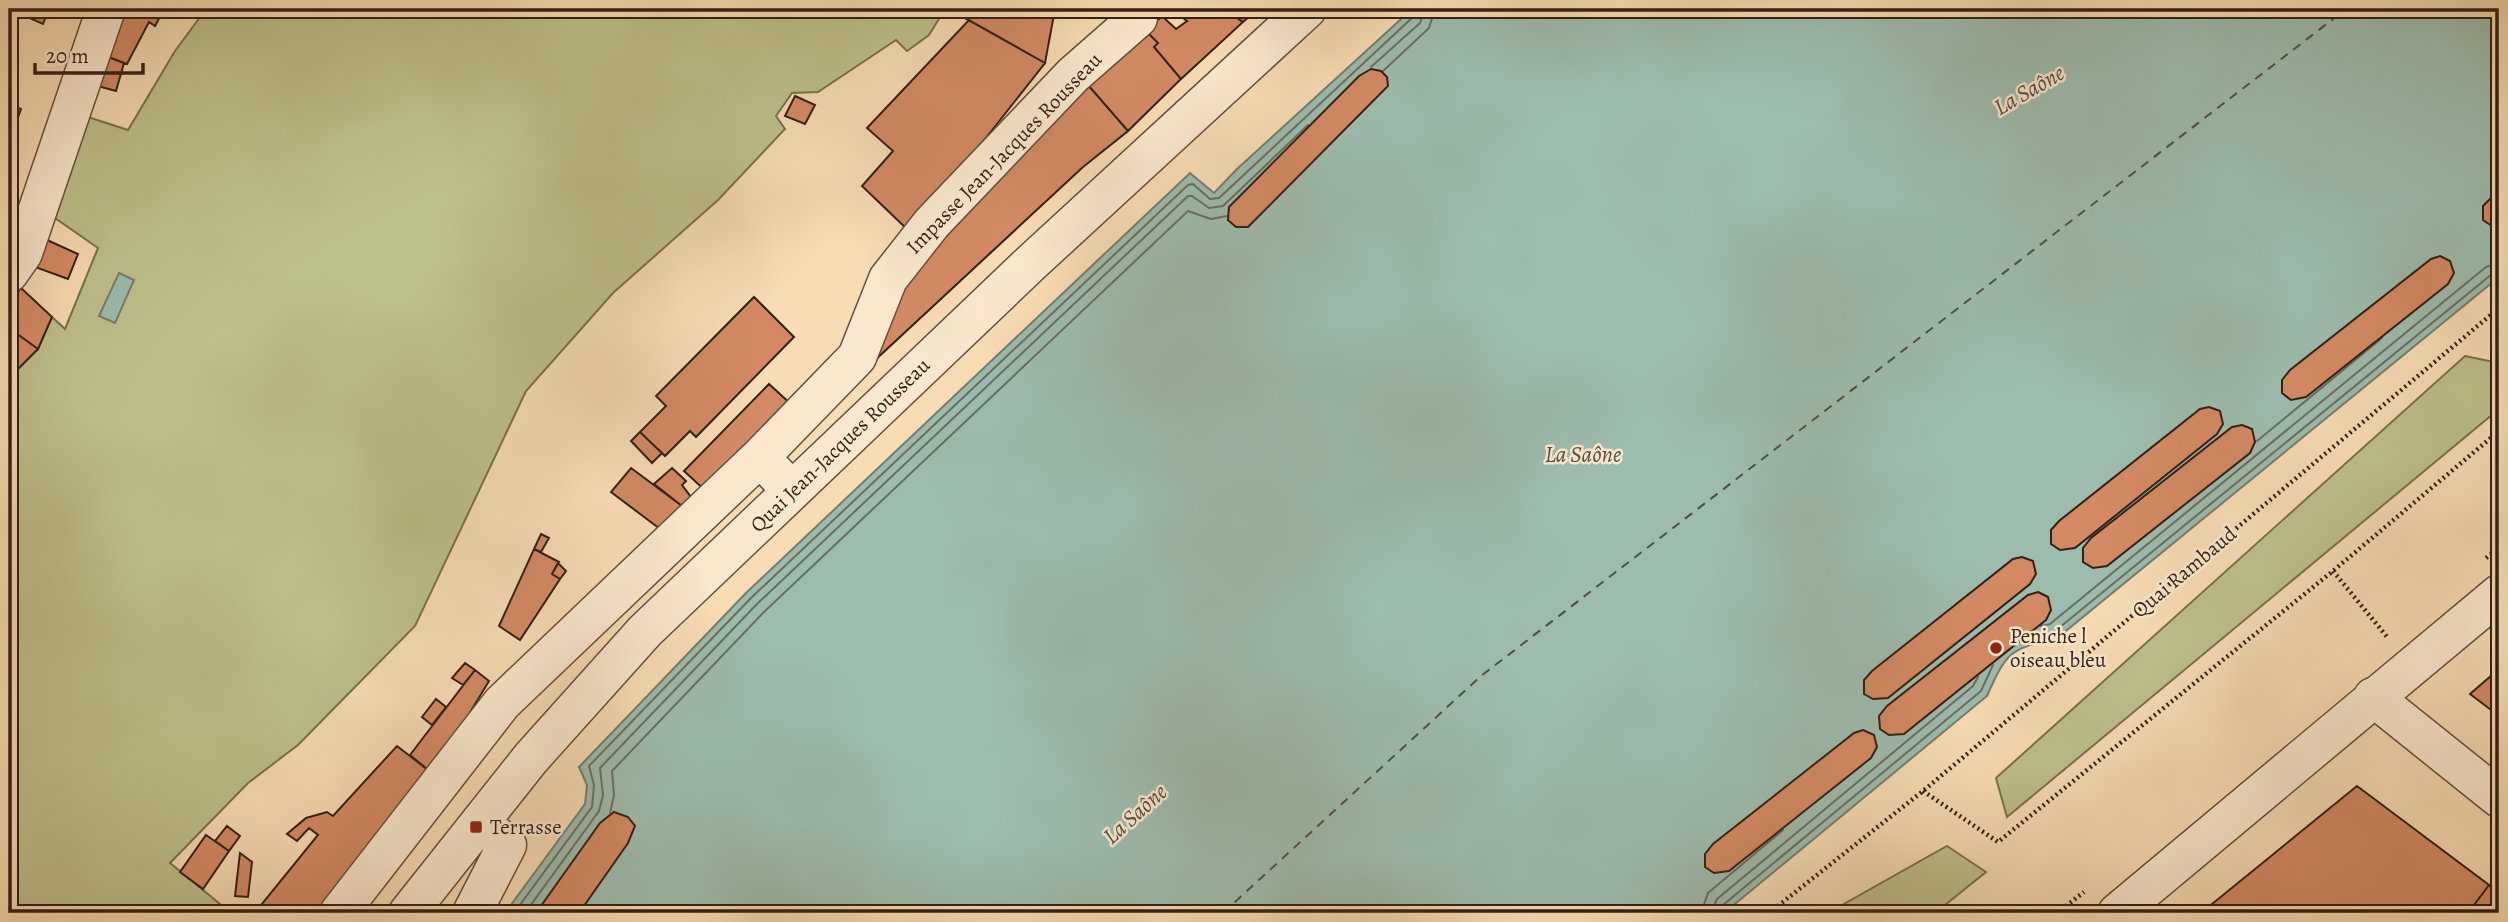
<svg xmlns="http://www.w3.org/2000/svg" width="2508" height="922" font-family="Alegreya,serif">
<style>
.green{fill:#bec08c;stroke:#787050;stroke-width:2}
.water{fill:#9dbcae;stroke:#737d71;stroke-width:2}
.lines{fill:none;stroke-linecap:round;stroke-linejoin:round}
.shore{stroke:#686e62;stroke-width:2}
.ferry{stroke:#534e43;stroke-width:2;stroke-dasharray:9 7;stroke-linecap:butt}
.building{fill:#d38a64;stroke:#331f15;stroke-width:2}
.minor-casing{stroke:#644e3d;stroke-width:41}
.path{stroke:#331f15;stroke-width:4.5;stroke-dasharray:2 3.5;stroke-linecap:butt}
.minor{stroke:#fae8ce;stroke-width:38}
.poi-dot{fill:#8f2418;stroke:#fae8ce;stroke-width:2.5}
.labels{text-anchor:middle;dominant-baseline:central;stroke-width:5;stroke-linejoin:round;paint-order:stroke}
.street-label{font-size:21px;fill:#331f15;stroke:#fae8ce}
.poi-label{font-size:21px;fill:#331f15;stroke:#fae8ce;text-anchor:start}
.water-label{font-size:23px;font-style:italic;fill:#534e43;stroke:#fae8ce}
</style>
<rect width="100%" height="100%" fill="#f8dcb4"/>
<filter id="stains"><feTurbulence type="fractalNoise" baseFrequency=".00286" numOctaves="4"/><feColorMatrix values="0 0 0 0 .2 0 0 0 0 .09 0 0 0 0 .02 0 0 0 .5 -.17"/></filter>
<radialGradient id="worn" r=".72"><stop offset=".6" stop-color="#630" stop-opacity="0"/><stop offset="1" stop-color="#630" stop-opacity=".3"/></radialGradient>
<path class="green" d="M206,9H945L929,35L907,51L896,40L818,92L792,93L776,116L785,129L718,200L613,293L526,391L415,626L298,745L248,783L170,863L231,913H9V376L38,349L52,317L65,329L98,248L55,218L88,117L128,130L175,51Z
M2465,356L2499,363V409L2007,817L1996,778Z
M1947,846L1986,872L1935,913H1828Z"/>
<path class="water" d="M1412,9H2499V277L2056,639C2010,648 2006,653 1987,696L1724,913H505L585,804L587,785L579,767L746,593L1190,173L1214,193L1237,169Z
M119,273L134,280L115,323L99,316Z"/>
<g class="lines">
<path class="shore" d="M1371,67L1420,23L1425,9
M1383,71L1429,28L1435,9
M2257,441L2382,338
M2041,626L2050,624L2486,267L2499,263
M2026,638L2054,632L2492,274L2499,272
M610,813L614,795L612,771L764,612L1188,211L1211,219L1227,216
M514,913L592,807L594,785L589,766L751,598L1188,185L1193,184L1210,199L1219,198L1413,17L1416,9
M525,913L599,811L603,795L600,768L757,604L1188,196H1192L1209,208L1223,206L1308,125
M1701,913L1708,893L1783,830
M1711,913L1717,899L1973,686L1978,677
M1720,913L1723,905L1981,691L1993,665"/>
<path class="ferry" d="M1223,913L1481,676L2346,9"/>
</g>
<path class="building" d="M9,9H49L43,24Z
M117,9H164L155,26L149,22L127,64L103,55Z
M967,9H1055L1045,63L963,17Z
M1171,9H1223L1243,22L1181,79L1154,47L1158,43L1146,31L1162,16L1176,29L1187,21Z
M1223,9H1258L1243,22Z
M969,20L1045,63L911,233L862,186L893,151L867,128Z
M1146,31L1158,43L1154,47L1181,79L1128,131L1088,85Z
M103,55L124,63L116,91L94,85Z
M1371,69L1381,71L1387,77L1388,86L1248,227H1236L1228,220L1229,207L1359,76Z
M1088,85L1128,131L1083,167L873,362L890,289Z
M795,96L815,105L805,124L785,116Z
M9,104L21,109L12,134L9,133Z
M2499,190V225L2492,226L2483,220V206Z
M47,240L78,254L68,279L35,267Z
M2440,256L2450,261L2454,273L2448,284L2306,397L2291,400L2282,393V380L2290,370L2431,259Z
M21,288L52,317L38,349L9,328V302Z
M754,297L794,337L696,437L690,431L665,456L640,432L666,406L656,396Z
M9,328L38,349L10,377L9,376Z
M769,384L792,405L709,494L684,471Z
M2209,407L2220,411L2223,424L2217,434L2075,548L2060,550L2051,544V530L2059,521L2200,409Z
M2242,425L2252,429L2255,442L2250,453L2107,566L2093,568L2083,562V548L2091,538L2232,427Z
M640,432L662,453L652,463L631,441Z
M631,468L682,506L660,529L611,492Z
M672,468L686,481L682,485L691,497L682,506L654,484Z
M541,534L549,538L541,552L534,549Z
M534,549L559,562L552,574L560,579L520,640L499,626Z
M2022,557L2033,561L2036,574L2030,584L1888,698L1873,699L1864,694V680L1872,671L2013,559Z
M558,563L566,571L560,579L552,574Z
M2038,592L2048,597L2051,610L2046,620L1904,734L1889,735L1880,729L1879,716L1887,706L2028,595Z
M465,663L475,670L463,685L452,678Z
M2499,669V716L2470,694Z
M475,670L489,681L433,774L410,755Z
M436,699L446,707L432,725L422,717Z
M1863,730L1874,735L1877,747L1871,758L1729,871L1714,873L1705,867V854L1713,844L1854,733Z
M397,746L433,774L332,913H261V905L318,835L309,828L297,841L287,834L306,818L327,812L333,816Z
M2357,786L2489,885L2468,913H2378L2370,907H2347L2340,913H2201Z
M614,812L628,817L635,826L628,843L579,913H536L600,823Z
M227,826L240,836L229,851L215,841Z
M206,835L229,851L203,889L180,872Z
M240,853L252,862L248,897L235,896Z
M2489,885L2499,892V913H2468Z"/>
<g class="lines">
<defs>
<path id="minor" d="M9,273L23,253L106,9
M792,491L760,457L857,357L888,279L932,223L1073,75L1138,18
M2373,697L2499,798
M339,913L502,703L760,457
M408,913L531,758L645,631L1031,263L1307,9
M472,913L507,845L480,822
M2117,913L2499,594"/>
</defs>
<use href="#minor" class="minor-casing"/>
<path class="path" d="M2486,558L2499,548
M2333,571L2388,638
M1923,791L1998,842L2333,571L2499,431
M1769,913L1923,791L2499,308
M2057,913L2084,892"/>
<use href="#minor" class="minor"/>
</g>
<g class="poi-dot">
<circle cx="1996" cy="648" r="7"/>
<rect x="469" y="820" width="14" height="14" rx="3.5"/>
</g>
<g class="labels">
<g class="street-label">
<text transform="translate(1004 153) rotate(-46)">Impasse Jean-Jacques Rousseau</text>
<text transform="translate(840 445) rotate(-44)">Quai Jean-Jacques Rousseau</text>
<text transform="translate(2184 572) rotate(-40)">Quai Rambaud</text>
</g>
<g class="poi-label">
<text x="2010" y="636">Peniche l<tspan x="2010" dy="24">oiseau bleu</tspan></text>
<text x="490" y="827">Terrasse</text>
</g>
<g class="water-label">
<text transform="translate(2029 90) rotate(-30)">La Saône</text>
<text x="1583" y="454">La Saône</text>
<text transform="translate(1135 814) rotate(-42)">La Saône</text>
</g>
</g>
<rect width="2508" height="922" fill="none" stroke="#f8dcb4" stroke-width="35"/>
<rect x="10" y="10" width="2487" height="901" fill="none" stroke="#331f15" stroke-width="3.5"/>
<rect x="18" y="18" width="2473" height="887" fill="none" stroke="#331f15" stroke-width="2"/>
<path d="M35 63v10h108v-10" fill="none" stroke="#331f15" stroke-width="3.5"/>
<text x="46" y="63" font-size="21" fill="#331f15" stroke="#fae8ce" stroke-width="5" paint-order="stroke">20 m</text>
<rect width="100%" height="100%" filter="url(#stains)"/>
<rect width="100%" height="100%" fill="url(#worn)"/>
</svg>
